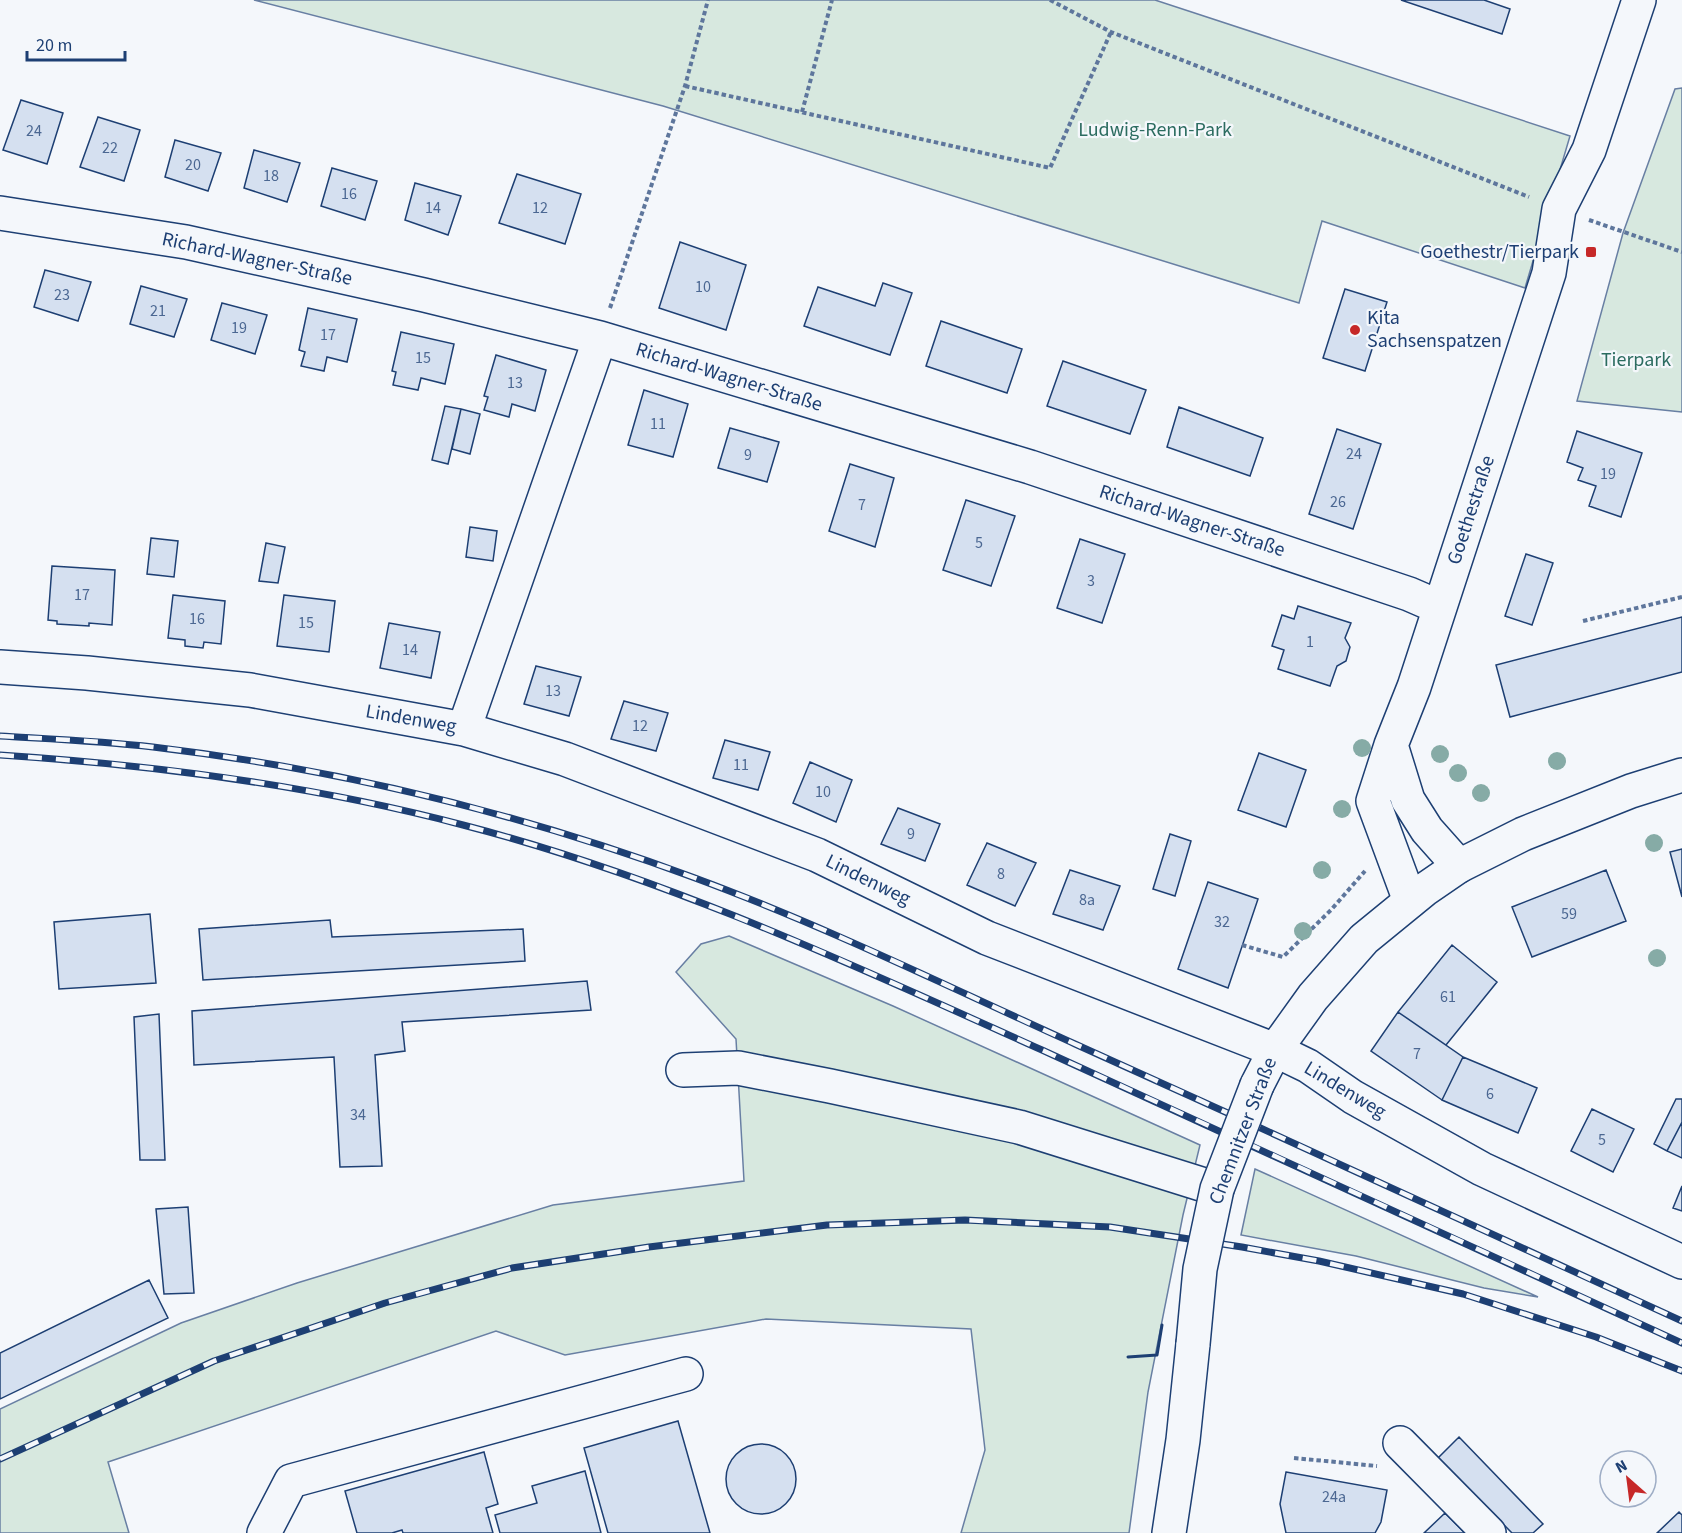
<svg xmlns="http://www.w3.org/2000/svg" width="1682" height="1533" font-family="'Source Sans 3',sans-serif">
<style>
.green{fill:#d7e8df;stroke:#687fa3;stroke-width:1.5}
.building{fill:#d5e0f0;stroke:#1d3f73;stroke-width:1.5}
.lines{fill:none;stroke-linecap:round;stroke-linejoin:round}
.minor-casing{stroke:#1d3f73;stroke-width:36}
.major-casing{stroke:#1d3f73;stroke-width:36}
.path{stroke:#5e769c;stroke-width:4;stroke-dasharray:4.5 3;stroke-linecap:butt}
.minor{stroke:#f4f7fb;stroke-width:33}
.major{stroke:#f4f7fb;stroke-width:33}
.rail-casing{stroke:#1d3f73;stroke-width:7}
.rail{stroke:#f4f7fb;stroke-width:4.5;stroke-dasharray:14;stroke-linecap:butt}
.major-bridge-casing{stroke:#1d3f73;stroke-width:36;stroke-linecap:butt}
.major-bridge{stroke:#f4f7fb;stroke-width:33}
.wall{stroke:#1d3f73;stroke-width:3}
.tree{fill:#86aba6}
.poi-dot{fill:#c62828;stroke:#f4f7fb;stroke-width:2}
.labels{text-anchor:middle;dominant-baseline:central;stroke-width:4.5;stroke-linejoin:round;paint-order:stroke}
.number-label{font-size:16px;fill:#4b6792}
.park-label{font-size:20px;fill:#2c6c60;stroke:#f4f7fb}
.poi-label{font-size:20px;fill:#1d3f73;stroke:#f4f7fb;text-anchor:end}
.street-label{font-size:20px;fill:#1d3f73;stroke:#f4f7fb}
</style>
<rect width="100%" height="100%" fill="#f4f7fb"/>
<path class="green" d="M254,0H1155L1570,136L1525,288L1322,221L1299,303L663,106Z
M1682,88V412L1577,401L1623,233L1675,89Z
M729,936L893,1006L1200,1145L1183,1215L1148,1392L1129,1533H961L985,1450L971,1329L766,1319L565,1355L496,1331L108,1462L129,1533H0V1409L181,1323L297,1283L553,1205L744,1181L736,1039L676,972L701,944Z
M1255,1169L1538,1297L1484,1288L1356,1256L1241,1235Z"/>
<path class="building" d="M1401,0H1484L1510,9L1502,34Z
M21,100L63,113L47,164L3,150Z
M98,117L140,130L124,181L80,167Z
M175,140L221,153L208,191L165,177Z
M254,150L300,163L287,202L244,188Z
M332,168L377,181L365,220L321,206Z
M517,174L581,194L565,244L499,223Z
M415,183L461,196L448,235L405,220Z
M680,242L746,265L726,330L659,308Z
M45,270L91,282L78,321L34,307Z
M883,283L912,293L890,355L804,326L818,287L875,306Z
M141,286L187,299L174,337L130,324Z
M1345,289L1387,302L1365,371L1323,358Z
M222,303L267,315L255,354L211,340Z
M308,308L357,319L347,362L327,357L324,371L301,366L305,352L299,350Z
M941,321L1022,349L1007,393L926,366Z
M401,332L454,344L445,384L421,378L418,390L393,385L396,372L392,371Z
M496,355L546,370L535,411L512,404L509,417L484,410L488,397L484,396Z
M1063,361L1146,390L1130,434L1047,406Z
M644,390L688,404L673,457L628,445Z
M445,406L461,409L448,464L432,460Z
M1179,407L1263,438L1250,476L1167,447Z
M461,409L480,414L470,454L452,449Z
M730,428L779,442L767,482L718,468Z
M1337,429L1381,444L1353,529L1309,514Z
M1577,431L1642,453L1621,517L1589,506L1596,486L1578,480L1583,468L1567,462Z
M850,464L894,478L875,547L829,531Z
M966,500L1015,516L991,586L943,570Z
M470,527L497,531L493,561L466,557Z
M151,538L178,541L174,577L147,574Z
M1080,539L1125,554L1102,623L1057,608Z
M266,543L285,547L278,583L259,581Z
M1526,554L1553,563L1532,625L1505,616Z
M52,566L115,570L112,625L89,623V626L57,624V621L48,620Z
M173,595L225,601L221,644L204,642L203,648L185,646V640L168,638Z
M284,595L335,601L329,652L277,646Z
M1298,606L1351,623L1345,638L1350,647L1346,661L1337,666L1330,686L1278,669L1284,650L1272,646L1282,615L1294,619Z
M1682,617V672L1510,717L1496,665Z
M389,623L440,632L431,678L380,668Z
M536,666L581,677L569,716L524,704Z
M624,701L668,713L656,751L611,739Z
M725,740L770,752L758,790L713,778Z
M1259,753L1306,770L1286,827L1238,810Z
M810,762L852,780L836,822L793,803Z
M898,808L940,824L925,861L881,844Z
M1170,834L1191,841L1175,896L1153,889Z
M987,843L1036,863L1015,906L967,885Z
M1682,849V897L1670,852Z
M1070,870L1120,886L1103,930L1053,914Z
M1606,870L1626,921L1532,957L1512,907Z
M1208,882L1258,899L1228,988L1178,969Z
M150,914L156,983L59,989L54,922Z
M330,920L332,937L523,929L525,961L203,980L199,929Z
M1452,945L1497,982L1446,1045L1398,1012Z
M587,981L591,1010L402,1022L405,1051L375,1055L382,1166L340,1167L334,1057L194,1065L192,1011Z
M1398,1012L1463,1057L1442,1100L1371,1051Z
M159,1014L165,1160H140L134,1017Z
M1463,1057L1537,1088L1518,1133L1442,1100Z
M1676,1099H1682V1122L1667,1151L1654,1144Z
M1592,1109L1634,1129L1613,1172L1571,1151Z
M1682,1122V1158L1667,1151Z
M1682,1186V1211L1673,1208Z
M188,1207L194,1293L164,1294L156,1209Z
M149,1280L168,1318L0,1399V1353Z
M678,1421L710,1533H608L584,1448Z
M1459,1437L1543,1524L1533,1533H1512L1438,1458Z
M726 1479a35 35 0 1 1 70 0a35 35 0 1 1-70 0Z
M484,1452L498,1504L486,1508L493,1533H403L402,1530L392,1533H357L345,1491Z
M585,1471L601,1533H500L495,1515L537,1503L532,1486Z
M1286,1472L1387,1490L1381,1522L1375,1533H1286L1280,1504Z
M1679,1512L1682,1515V1533H1657Z
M1445,1513L1465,1533H1424Z"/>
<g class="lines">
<defs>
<path id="minor" d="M0,213L186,242L424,295L600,338L1030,467L1409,594L1439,607
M0,667L87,673L250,690L464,729L565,759L817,855L987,938L1275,1050L1308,1066L1353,1097L1482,1169L1682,1262
M464,729L600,338
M1391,745L1408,800L1427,830L1459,866
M1410,901L1373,801L1391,745L1414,687L1549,273L1559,209L1589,150L1639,0
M683,1070L738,1068L830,1086L1019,1127L1217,1189
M1400,1443L1489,1533
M264,1533L291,1481L686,1374"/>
<path id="major" d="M1257,1085L1275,1050L1313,997L1364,939L1424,890L1459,866L1523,834L1631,791L1682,775
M1169,1533L1183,1440L1193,1344"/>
</defs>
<use href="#minor" class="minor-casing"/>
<use href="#major" class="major-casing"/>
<path class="path" d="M1050,0L1111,32L1529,197
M685,86L1050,168L1111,32
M802,112L832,0
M1589,220L1682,252
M610,308L685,86L708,0
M1583,621L1682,597
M1242,945L1283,957L1331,910L1365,871
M1294,1458L1377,1466"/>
<use href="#minor" class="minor"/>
<use href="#major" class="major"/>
<defs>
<path id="rail" d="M0,736C51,739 102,741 153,747C338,769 520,813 695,878C825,926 949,987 1075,1044C1278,1135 1480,1229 1682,1321
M0,755C156,765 311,785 463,825C665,877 853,965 1042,1050C1256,1147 1469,1245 1682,1343
M0,1459L214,1361L385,1303L512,1268L649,1247L827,1225L965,1220L1110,1227L1242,1247L1319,1261L1463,1294L1596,1337L1682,1371"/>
</defs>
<use href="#rail" class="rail-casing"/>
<use href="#rail" class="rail"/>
<defs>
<path id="major-bridge" d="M1193,1344L1200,1269L1217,1189L1257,1085"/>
</defs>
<use href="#major-bridge" class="major-bridge-casing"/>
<use href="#major-bridge" class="major-bridge"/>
<path class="wall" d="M1128,1357L1157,1355L1162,1325"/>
</g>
<g class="tree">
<circle cx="1362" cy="748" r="9"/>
<circle cx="1440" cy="754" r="9"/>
<circle cx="1557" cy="761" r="9"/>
<circle cx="1458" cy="773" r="9"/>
<circle cx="1481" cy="793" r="9"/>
<circle cx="1342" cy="809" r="9"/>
<circle cx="1654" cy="843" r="9"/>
<circle cx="1322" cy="870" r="9"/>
<circle cx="1303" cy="931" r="9"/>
<circle cx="1657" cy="958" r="9"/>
</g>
<g class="poi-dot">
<rect x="1585" y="246" width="12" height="12" rx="3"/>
<circle cx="1355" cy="330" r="6"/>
</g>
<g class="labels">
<g class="number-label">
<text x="34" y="131">24</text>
<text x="110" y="148">22</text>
<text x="193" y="165">20</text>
<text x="271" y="176">18</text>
<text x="349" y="194">16</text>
<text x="433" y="208">14</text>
<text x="540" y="208">12</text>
<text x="703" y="287">10</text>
<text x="62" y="295">23</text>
<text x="158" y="311">21</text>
<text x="239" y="328">19</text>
<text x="328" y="335">17</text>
<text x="423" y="358">15</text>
<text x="515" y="383">13</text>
<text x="658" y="424">11</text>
<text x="1354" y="454">24</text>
<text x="748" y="455">9</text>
<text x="1608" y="474">19</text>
<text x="1338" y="502">26</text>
<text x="862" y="505">7</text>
<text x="979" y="543">5</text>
<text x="1091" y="581">3</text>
<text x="82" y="595">17</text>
<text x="197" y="619">16</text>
<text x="306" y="623">15</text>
<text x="1310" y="642">1</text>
<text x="410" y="650">14</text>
<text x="553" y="691">13</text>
<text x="640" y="726">12</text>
<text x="741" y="765">11</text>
<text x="823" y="792">10</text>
<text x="911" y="834">9</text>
<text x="1001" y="874">8</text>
<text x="1087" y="900">8a</text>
<text x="1569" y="914">59</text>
<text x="1222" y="922">32</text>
<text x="1448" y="997">61</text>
<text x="1417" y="1054">7</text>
<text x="1490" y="1094">6</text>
<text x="358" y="1115">34</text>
<text x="1602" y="1140">5</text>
<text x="1334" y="1497">24a</text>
</g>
<g class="park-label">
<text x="1155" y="130">Ludwig-Renn-Park</text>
<text x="1636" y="360">Tierpark</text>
</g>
<g class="poi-label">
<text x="1579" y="252">Goethestr/Tierpark</text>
<text x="1367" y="318" text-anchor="start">Kita<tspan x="1367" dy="23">Sachsenspatzen</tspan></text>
</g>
<g class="street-label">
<text transform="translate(257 259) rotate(12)">Richard-Wagner-Straße</text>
<text transform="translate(729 377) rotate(17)">Richard-Wagner-Straße</text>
<text transform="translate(1471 510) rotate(-72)">Goethestraße</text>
<text transform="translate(1192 521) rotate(18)">Richard-Wagner-Straße</text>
<text transform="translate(411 719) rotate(10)">Lindenweg</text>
<text transform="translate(868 880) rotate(26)">Lindenweg</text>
<text transform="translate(1345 1090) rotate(31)">Lindenweg</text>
<text transform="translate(1243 1131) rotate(-69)">Chemnitzer Straße</text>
</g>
</g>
<g transform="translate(1628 1479) rotate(332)"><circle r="28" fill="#f4f7fb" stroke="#9eadc5" stroke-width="1.5"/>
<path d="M0-4.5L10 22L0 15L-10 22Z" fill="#c62828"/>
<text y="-9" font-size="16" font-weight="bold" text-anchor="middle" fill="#1d3f73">N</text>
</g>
<path d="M27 51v9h98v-9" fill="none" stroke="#1d3f73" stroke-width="3"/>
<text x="36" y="51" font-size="18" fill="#1d3f73" stroke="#f4f7fb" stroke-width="4.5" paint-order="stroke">20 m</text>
</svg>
